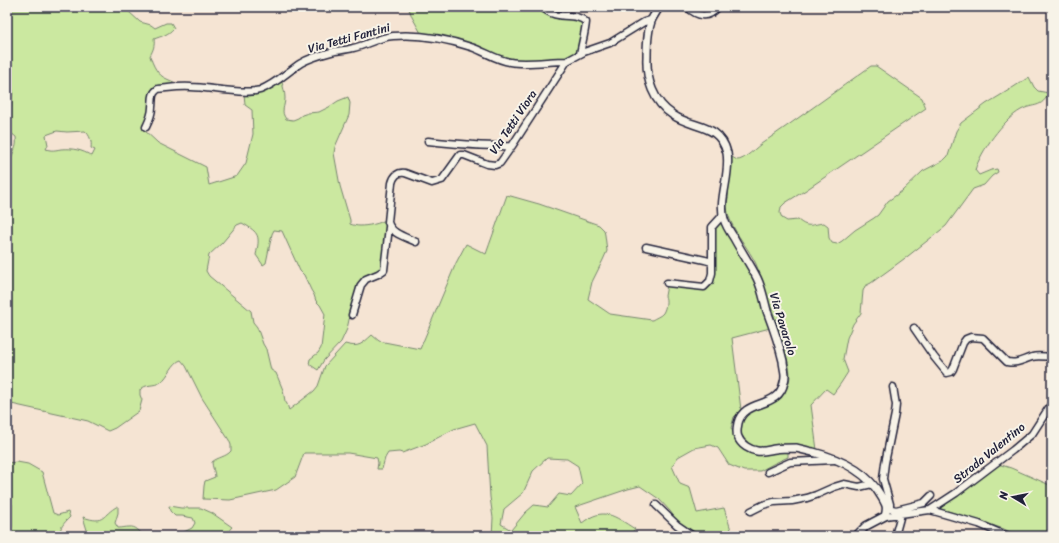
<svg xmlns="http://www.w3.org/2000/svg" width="1059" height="543" font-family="Sriracha,sans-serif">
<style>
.green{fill:#cbe8a0;stroke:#76856e;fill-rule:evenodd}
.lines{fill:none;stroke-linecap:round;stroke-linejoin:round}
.minor-casing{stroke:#22223b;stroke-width:9}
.tertiary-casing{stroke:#22223b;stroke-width:10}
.minor{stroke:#f7f3e8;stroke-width:6}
.tertiary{stroke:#f7f3e8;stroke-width:7}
.labels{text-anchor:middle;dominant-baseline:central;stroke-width:4;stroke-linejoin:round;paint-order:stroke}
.street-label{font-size:12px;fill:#22223b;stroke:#f7f3e8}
</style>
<rect width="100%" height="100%" fill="#f5e4d3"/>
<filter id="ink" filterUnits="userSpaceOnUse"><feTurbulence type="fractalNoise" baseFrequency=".025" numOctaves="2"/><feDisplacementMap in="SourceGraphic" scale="8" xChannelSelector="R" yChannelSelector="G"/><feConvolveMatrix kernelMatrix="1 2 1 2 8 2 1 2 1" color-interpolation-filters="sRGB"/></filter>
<g filter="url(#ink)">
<path class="green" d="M7,7H128V11L140,22L151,25L155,28L166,23H171L174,28C168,35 162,36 154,39C155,46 153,50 150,56C153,65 157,75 167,79C171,81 175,82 179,85C168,85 152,83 150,97C149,100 150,104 150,107C149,115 145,121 143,129L158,143L206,167L209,185L237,176L246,163L253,134L252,110L245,105L244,93L282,82C283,87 285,92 285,98C285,107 280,111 286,119L293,120L298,118L302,115L308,113L319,112L329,107L338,101L348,97L350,103L349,115L335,147L334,153L340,186L350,220V224C353,225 356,226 360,226C366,226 381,224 386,219L388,227L382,268L378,273L365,277L350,315L347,329L341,342L324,360L318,370L309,364L310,359L318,353L321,348L325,314L320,305L316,301L314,295L311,290L304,275L300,271L282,231L274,230L272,234L266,263L263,265L256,255C260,236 260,233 242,223L237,225L222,243L209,255L206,271L209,276L251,311L253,322L257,327L263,344L266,349L271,370L276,373L283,390L285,401L287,404L289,410L314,391L318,386L325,366L345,344C359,348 362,344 372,335L379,341L420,349L456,263L466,244L486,254L507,195L539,204L599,225L604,230L605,235L607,251L603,260L592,282L588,299L610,314L652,320C655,318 661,316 663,313C666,308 667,300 665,296L667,285L709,286L714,227L721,219L755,279L770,328L732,338L741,410L734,417L731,428L738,443L747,450L788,451V457L773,464L760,471H744L729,465L718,448L711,445L694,448L678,457L672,466L680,484L690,488L697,513L724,508L733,536H695L681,527L670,511L659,499L640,486L628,489L575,507L582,523C604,506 614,516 635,529L629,536H491H492L493,518L490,497L487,446L475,423L454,429L426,444L402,453L399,452L388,453L385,458L382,469H377L378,463L377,458L348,453H304L295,477L276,490L230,500L203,499L204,486L205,481L215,477C215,472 212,467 212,462C218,457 226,457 231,451V445L229,440L202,398L186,366L181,360C173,362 168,377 161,382C154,387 146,383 140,390V395L142,400L139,411L115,428L108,431L88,421L7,403V181L9,179C10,171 10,164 12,156C15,148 17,147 16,137L11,133H7V119L10,112L13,91L9,78L7,77ZM57,131L67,132L85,131C90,135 92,142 91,148L95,150L92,156C82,150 73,148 61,149C55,150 52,151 46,149L48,145L46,135ZM547,458L567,459L578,466L582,484L571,496L559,494L548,507L534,505L525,513L511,530L501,524L504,509L523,493L533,471Z
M403,7H435L442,9L446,8L447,7H541L547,13L574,17L586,22L580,53L567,60L510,62L482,50L422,35L412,17L409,9Z
M871,66H876L922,98L926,108L806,190L785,203L781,207L780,213L782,218L787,221L798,220C809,229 812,224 824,223L828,226L829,238L832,243L837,244L842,241L855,230L874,218L878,215L888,201L902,191L923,171L944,160L948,156L956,131L961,123L986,104L1009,90L1029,77L1034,87L1038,91L1049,93C1041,109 1034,103 1021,110C1003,120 981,151 975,170L979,175L991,170L997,169L998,172L992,176L984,185L973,189L946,226L941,230L908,256L871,283L865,286L863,291L861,313L853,324L847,338L843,359L848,372L841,383L833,394L826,389L811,405L817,450L759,449L744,443L738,429L744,414L781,394L783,395C786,389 790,383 790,375C790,367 787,359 785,351C781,334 775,318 769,302C765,289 761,276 756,264C747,244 722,221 728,198L730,160L732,157L737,160C744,161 757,146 764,142C800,117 836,91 871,66Z
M17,462L28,464L42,472L53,513L58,515L68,512L70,517C64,523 60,527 59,536H10L12,526V504L7,503V463Z
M998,464L1011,468L1052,486V536H1018L1004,529L938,508Z
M118,506V513L115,523L118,528C123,528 125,527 129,527C136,526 140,532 144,536H86L87,530L83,517C106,525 101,515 118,506Z
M169,506L181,508H201L212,513L232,527L224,536H180L182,533L192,528L195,523L193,518L182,516H175L170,511Z"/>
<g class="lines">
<defs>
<path id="minor" d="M542,7C558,22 575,11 586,22C585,33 582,43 580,54
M687,7C698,17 708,19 718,7
M146,127C149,121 152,114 152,107C153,99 151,94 158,89C169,88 180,86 191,87C209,87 244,95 260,90C276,84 287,72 301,63C311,57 324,54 335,51C341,50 347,50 353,48C367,45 379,37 393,36C418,34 447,39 471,47C484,51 496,60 510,62C527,65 549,61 567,61
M428,141C456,144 484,147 512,146
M416,242C406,237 391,234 388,222L392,183C394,176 397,172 405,173L432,183L442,180L460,155H464L487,164L495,165L500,163L512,146L567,61L584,52L610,43L644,22L651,20
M646,247L705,260L712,262
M667,283L704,287L710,281L712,273V227L723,215
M352,315L361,285L366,279L378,274L384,270L389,227
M914,328L934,357L947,373L951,372L953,369L963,343L966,339L971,337L983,338L1007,362C1018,364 1022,360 1032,357C1038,355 1046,357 1052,357
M768,472L790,462L835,460
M656,505L677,525L693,536
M890,507L892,509L896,510L924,503L931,496
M887,509L890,507V504L883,479L885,463L895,414L896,405L893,387
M930,510L956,493L1013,450L1032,434L1052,403
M751,511L763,505L774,502L792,501L807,498L816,495L834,487L844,484L859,487L872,484
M885,516L930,510L979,524L1007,536
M895,536L901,514"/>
<path id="tertiary" d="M659,7C657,11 654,15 652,19C648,28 647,47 647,57C646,79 653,102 673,115C693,129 720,123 727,153C731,174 718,200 724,219C726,226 730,232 734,238C741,251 750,264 757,278C762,288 764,300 767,311C773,327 779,344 783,361C783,365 785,371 785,375C785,377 785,379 784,382C779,410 744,398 738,423C737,428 736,433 738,437C741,445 750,450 757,451C763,452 769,450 775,449C781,448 789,448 796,448C801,449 807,451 813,452C840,459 867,471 881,496C886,504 888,507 885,516L866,526L856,536"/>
</defs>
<use href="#minor" class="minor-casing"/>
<use href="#tertiary" class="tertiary-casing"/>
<use href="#minor" class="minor"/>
<use href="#tertiary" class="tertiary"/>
</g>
</g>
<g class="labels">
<g class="street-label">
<text transform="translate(349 38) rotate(-15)">Via Tetti Fantini</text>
<text transform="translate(513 122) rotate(-56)">Via Tetti Viora</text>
<text transform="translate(783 324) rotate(73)">Via Pavarolo</text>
<text transform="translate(989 453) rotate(-39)">Strada Valentino</text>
</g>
</g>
<rect width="1059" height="543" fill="none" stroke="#f7f3e8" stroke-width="24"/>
<rect x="12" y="12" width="1035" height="519" fill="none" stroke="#22223b" stroke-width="1.5" filter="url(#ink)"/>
<g transform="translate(1013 497) rotate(280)" stroke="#f7f3e8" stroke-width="3" paint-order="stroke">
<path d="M0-3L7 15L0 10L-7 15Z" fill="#22223b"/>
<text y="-6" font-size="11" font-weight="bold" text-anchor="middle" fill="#22223b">N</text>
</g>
</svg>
